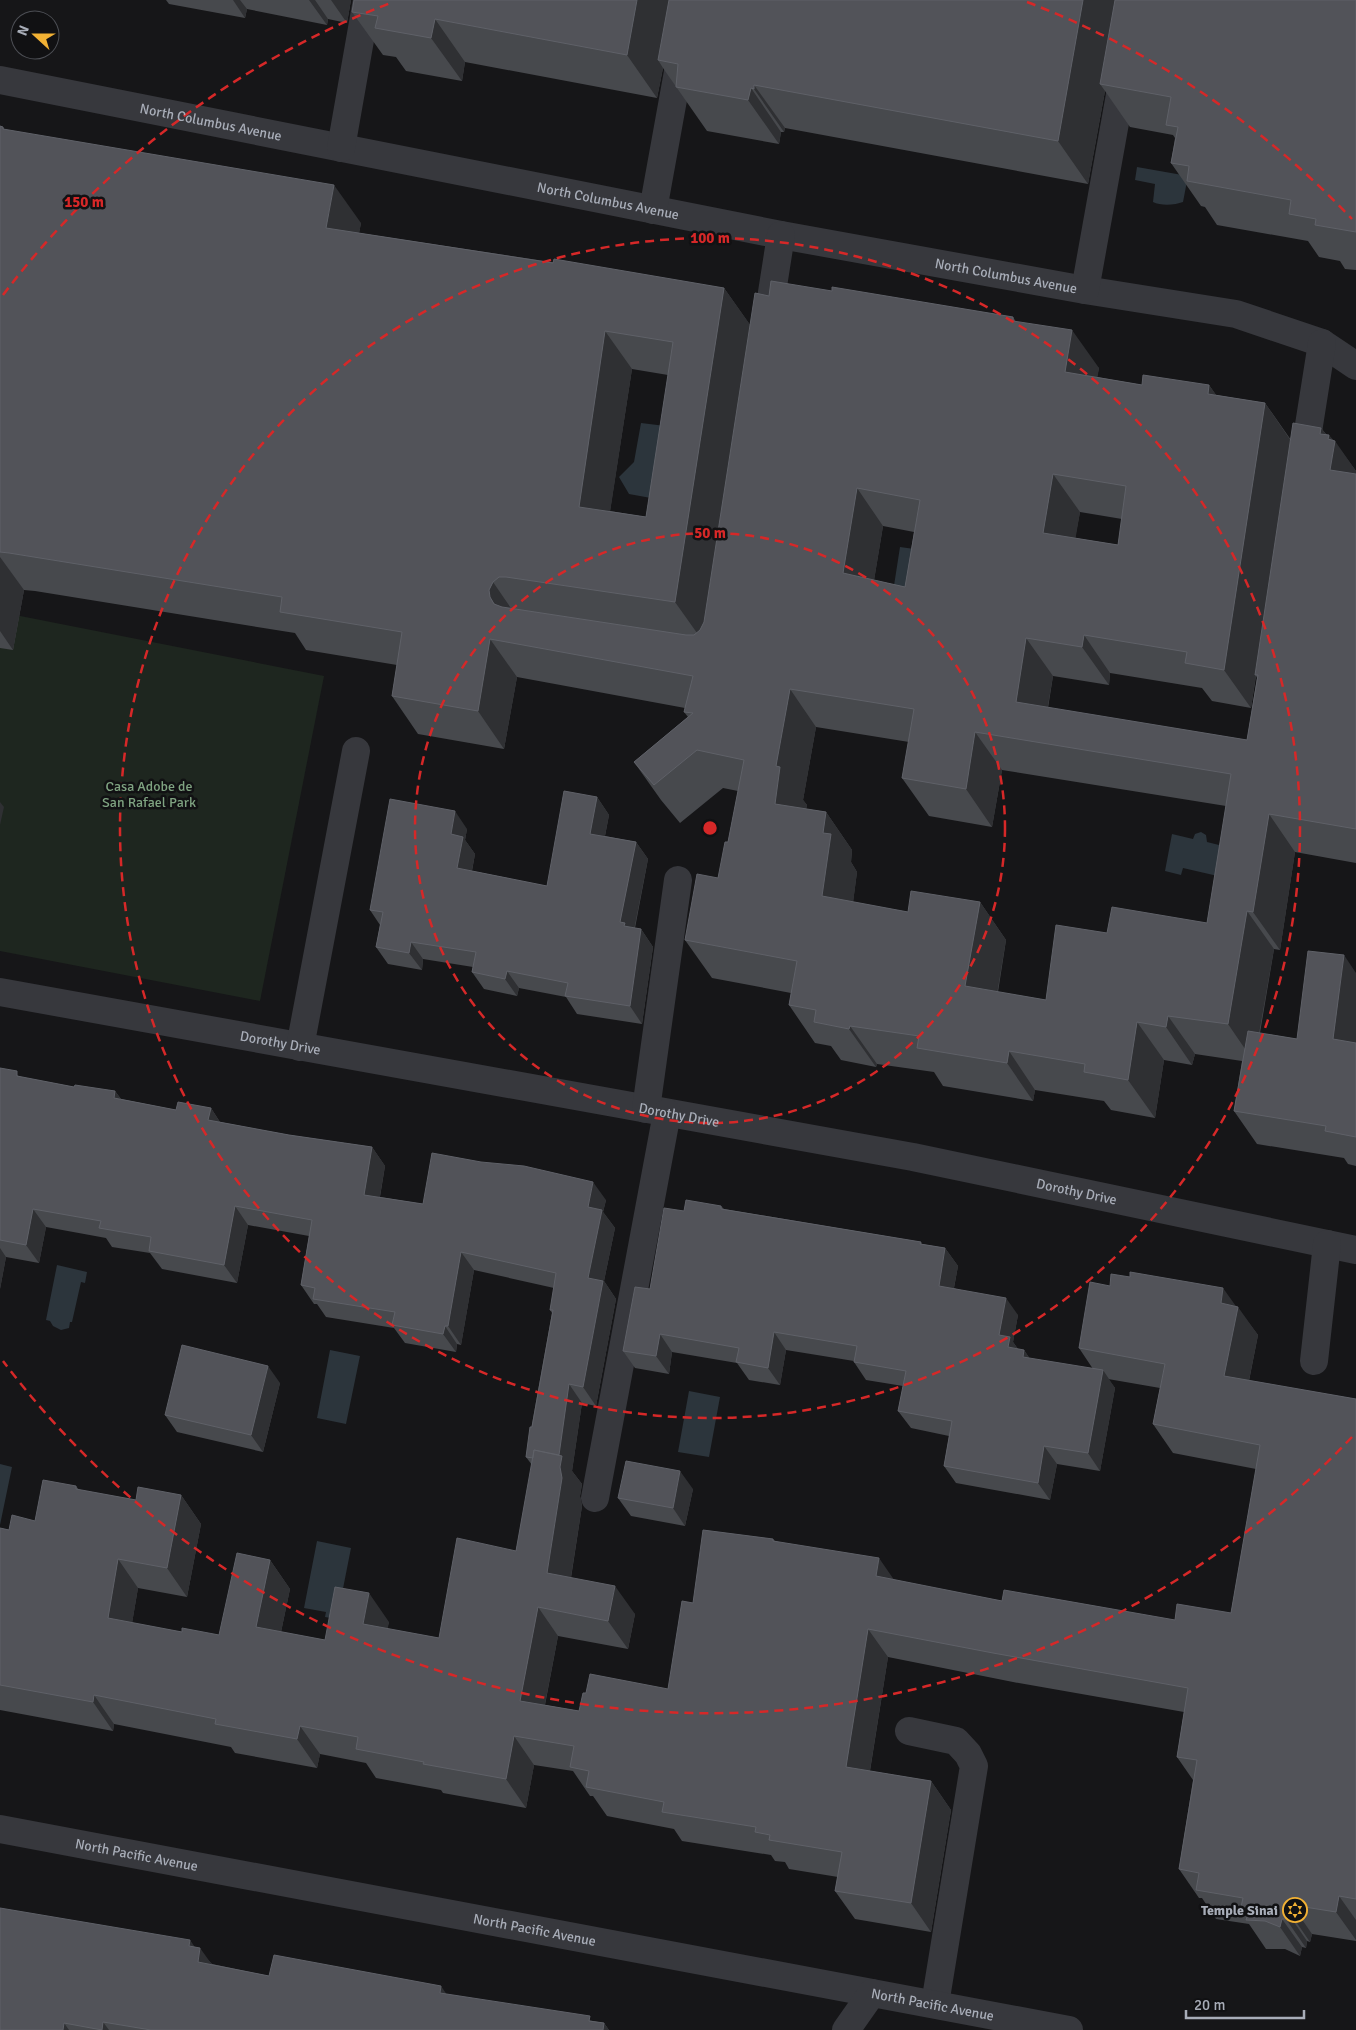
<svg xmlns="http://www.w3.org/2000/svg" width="1356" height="2030" font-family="Signika,sans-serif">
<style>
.green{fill:#1e261f}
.water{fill:#2c353c}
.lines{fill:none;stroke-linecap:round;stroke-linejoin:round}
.minor{stroke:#37383d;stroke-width:28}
.wall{fill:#47494d;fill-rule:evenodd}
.shaded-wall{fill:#2f3033}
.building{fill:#525359;stroke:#5f6168;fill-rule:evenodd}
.ring{fill:none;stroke:#d62828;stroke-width:2.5;stroke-dasharray:9 6}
.labels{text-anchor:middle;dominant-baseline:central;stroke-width:5;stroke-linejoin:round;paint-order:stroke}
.street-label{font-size:14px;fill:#a8adb8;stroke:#111113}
.park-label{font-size:14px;fill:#7fa381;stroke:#111113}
.poi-label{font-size:14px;font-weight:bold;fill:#a8adb8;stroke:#111113;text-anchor:end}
.centre{fill:#d62828;stroke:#111113;stroke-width:2.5}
.ring-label{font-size:15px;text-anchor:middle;font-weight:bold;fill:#d62828;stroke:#111113;stroke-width:5;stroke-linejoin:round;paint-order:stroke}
</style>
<rect width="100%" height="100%" fill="#161618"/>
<path class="green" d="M0,612L324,676L260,1001L0,951Z"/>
<path class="water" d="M1137,167L1188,176L1183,202C1175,205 1161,206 1153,202L1155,184L1135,180Z
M641,423L682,428L662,500L629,494L619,477L634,462Z
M900,547L929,551L922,596L893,592Z
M1201,832L1206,835L1207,842L1227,847L1222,877L1183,868L1181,875L1165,871L1172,834L1193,839L1195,834Z
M57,1265L87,1272L85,1283L81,1282L72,1322H70L69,1328L61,1330L53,1326L50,1321L46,1320Z
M330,1350L360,1356L346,1424L317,1418Z
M689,1391L720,1397L709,1457L678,1452Z
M0,1464L12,1467L0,1525Z
M317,1541L351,1548L337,1619L325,1617L326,1612L304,1608Z"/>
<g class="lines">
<g class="minor">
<path id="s1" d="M0,80L781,235L1085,290L1236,314L1322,343L1356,366"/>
<path d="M341,148L367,0"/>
<path d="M653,210L691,0"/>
<path d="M1085,290L1137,0"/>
<path d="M768,318L781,235"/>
<path d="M1303,463L1322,343"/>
<path id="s2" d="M0,992L913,1157L1356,1250"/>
<path d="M300,1047L356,751"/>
<path d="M646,1109L678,880"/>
<path d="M1314,1361L1327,1244"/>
<path d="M595,1498L667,1113"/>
<path d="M909,1731L956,1741L968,1754L974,1766L935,2004"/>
<path id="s3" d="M0,1829L1069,2030"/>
<path d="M846,2030L872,1993"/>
</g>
</g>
<path class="wall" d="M166,0H351L347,23L328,19L327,25L247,9L245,18L169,4Z
M1356,0V270L1345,269L1340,261L1319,257L1308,241L1217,225L1205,207L1201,206L1171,163L1175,138L1173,135L1130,127L1105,91L1088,184L785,128L784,132H781L779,144L707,131L663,68L657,98L465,62L462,81L406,71L396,57L383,55L352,12Z
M0,126L3,127L5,130L361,223L359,233L724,288L750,325L769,296L832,291L1013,317L1016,322L1099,368L1097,377L1142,385H1209L1216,395L1265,403L1291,440L1321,428L1326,434L1333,440L1356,471V863L1295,852L1280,950L1274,949L1260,1033L1297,1039L1356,973V1166L1348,1164L1344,1158L1257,1144L1234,1111L1242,1061L1195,1054L1192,1065L1164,1060L1155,1118L1111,1110L1104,1101L1035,1090L1033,1101L943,1086L934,1072L877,1064L876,1067L841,1060L831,1046L815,1043L789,1005L791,993L712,978L685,940L718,878L728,842L738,791L723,788L680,823L661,800L634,762L688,717L684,712L685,708L517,677L504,749L418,734L392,696L397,665L306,650L295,633L35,591L24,590L13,650L0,648ZM632,369L668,375L646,517L610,511ZM1080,512L1122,519L1118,545L1075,538ZM883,526L914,532L905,587L874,580ZM1110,673L1202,688L1212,701L1251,708L1256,676L1257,678L1247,740L1048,708L1053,676L1109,685ZM816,727L909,742L902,778L929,816L992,827L1002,770L1226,806L1207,923L1107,933L1046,1000L998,992L1006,940L980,902L908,912L853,902L857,872L851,862L852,850L826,812L806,809L807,805L803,800Z
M597,797L609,815L605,836L636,842L648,859L635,928L641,929L653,947L642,1024L577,1014L566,997L519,988L517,996L484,989L472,972L473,967L423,959L422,970L388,964L376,947L380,925L370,910L467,829L465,840L475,854L472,871L547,886Z
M0,1068L21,1077L74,1087L115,1091L121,1099L176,1110L211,1108L220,1122L289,1135L372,1147L385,1166L380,1197L423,1204L606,1200L603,1212L615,1228L604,1281L616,1299L596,1406L582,1403L572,1471L582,1484L580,1496L582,1506L571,1578L635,1614L628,1649L558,1636L545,1705L579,1711L586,1693L668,1689L693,1603L773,1539L775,1541L894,1580L1002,1601L1175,1620L1231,1613L1256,1469L1173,1453L1153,1424L1160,1388L1108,1379L1115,1388L1100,1471L1057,1464L1050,1500L956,1483L944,1466L949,1436L911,1428L898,1411L903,1386L866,1380L854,1362V1361L786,1350L780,1385L749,1380L737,1363L672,1352L669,1374L635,1368L623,1351L684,1211L721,1206L724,1209L921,1242L922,1244L945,1248L958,1266L954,1288L1018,1315L1013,1342L1018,1349L1024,1350L1030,1359L1093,1369L1079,1348L1236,1306L1258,1335L1249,1381L1356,1399V1941L1312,1934L1310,1942L1307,1941L1306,1948L1302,1947L1300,1956L1285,1949H1266L1249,1924L1216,1919L1202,1898H1199L1179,1869L1193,1780L1177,1757L1184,1712L1013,1682L888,1657L870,1771L931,1781L951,1810L931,1932L855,1919L835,1891L838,1877L789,1869L785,1862L775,1861L771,1855L682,1841L674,1829L607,1816L593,1796H590L573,1771L534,1765L526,1808L443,1793L441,1790L376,1778L366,1763L320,1754L317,1768L235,1753L231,1747L114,1724L113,1731L0,1710V1528L9,1530L35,1521L76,1486L79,1490L136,1500L181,1495L201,1524L187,1597L138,1588L132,1623L182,1632L219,1635L270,1560L290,1589L281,1632L325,1640L389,1622L387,1629L439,1638L516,1551L532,1465L526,1457L552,1313L550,1310L554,1288L474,1270L461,1345L457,1344L456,1352L405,1343L394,1328L326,1317L317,1304H314L301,1285L309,1236L248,1225L237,1283L162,1269L150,1253L112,1247L106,1238L46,1227L39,1263L6,1257L0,1289Z
M280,1383L263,1452L177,1432L165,1415Z
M693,1489L685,1526L631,1516L618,1498Z
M195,1947L212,1964L269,1976L446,1994L604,2023L609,2030H0Z"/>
<path class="shaded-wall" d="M233,0H240L247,9L245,18Z
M309,0H315L328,19L327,25Z
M331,0H351L347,23Z
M637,0H675L658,60L663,68L657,98L627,55Z
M1083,0H1121L1100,84L1105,91L1088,184L1058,141Z
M435,19L465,62L462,81L431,38Z
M754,85L785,128L784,132L754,89Z
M751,88L781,132L779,144L748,100Z
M334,185L361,223L353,266L326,228Z
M724,288L751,326L702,640L675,602Z
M1072,330L1099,368L1092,410L1065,372Z
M605,331L632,369L605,545L579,507Z
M1209,385L1236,423L1208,394Z
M1265,403L1291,441L1251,708L1224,670Z
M1321,428L1329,438V435L1335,442V441L1356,471V507L1330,470L1320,434Z
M1053,474L1080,512L1070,571L1043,533Z
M857,488L883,526L869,611L843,573Z
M0,557L24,590L13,650L0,631Z
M493,582L519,620L516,635L490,597L489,590Z
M1084,635L1110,673L1109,685L1082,647Z
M1026,638L1053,676L1042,740L1016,702Z
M490,639L517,677L504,749L478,711Z
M790,689L816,727L803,800L807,805L801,842L775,804L776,766Z
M975,732L1002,770L992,827L966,789Z
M597,797L609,815L602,851L590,834Z
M0,802L4,807L0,825Z
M455,811L467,829L465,840L475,854L469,886L457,868L451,834Z
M826,812L852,850L851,862L857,872L849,934L822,896L823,833Z
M1269,814L1295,852L1280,950L1253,912Z
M636,842L648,859L633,935L620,922Z
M980,902L1006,940L992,1024L965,986Z
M1247,911L1274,949L1254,1062L1228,1024Z
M641,929L653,947L642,1024L630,1006Z
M411,942L423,959L422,970L409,953Z
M1344,955L1356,973V1070L1333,1039Z
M507,971L519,988L517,996L505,979Z
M1168,1016L1195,1054L1192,1065L1166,1027Z
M1137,1022L1164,1060L1155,1118L1128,1080Z
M850,1026L877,1064L876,1067L849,1029Z
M1009,1051L1035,1090L1033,1101L1007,1063Z
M115,1091L128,1109L114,1098Z
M211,1108L223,1127L208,1120Z
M372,1147L385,1166L377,1213L364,1195Z
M593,1182L606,1200L603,1212L615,1228L604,1281L616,1299L596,1406L583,1387L588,1278V1207Z
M235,1206L248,1225L237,1283L224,1265Z
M33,1209L46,1227L39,1263L26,1245Z
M0,1248L6,1257L0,1289Z
M945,1248L958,1266L951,1303L939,1286Z
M461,1252L474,1270L461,1345L448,1326Z
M1223,1288L1238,1309V1307L1258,1335L1244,1405L1224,1376L1221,1303Z
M1006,1298L1018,1315L1013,1342L1022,1355L1021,1365L999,1335Z
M445,1326L457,1344L456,1352L443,1334Z
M774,1332L786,1350L780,1385L768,1368Z
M660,1334L672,1352L669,1374L656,1356Z
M1024,1350L1036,1368L1023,1357Z
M268,1366L280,1383L263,1452L251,1435Z
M1103,1370L1115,1388L1100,1471L1088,1453Z
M569,1384L582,1403L572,1471L582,1484L580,1496L582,1506L567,1602L547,1573L558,1461Z
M1044,1446L1057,1464L1050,1500L1038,1483Z
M680,1471L693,1489L685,1526L673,1508Z
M181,1495L201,1524L187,1597L167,1568Z
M879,1558L899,1587L876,1576Z
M118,1559L138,1588L128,1647L108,1618Z
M270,1560L290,1589L276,1656L256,1627Z
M615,1586L635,1614L628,1649L608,1621Z
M369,1593L389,1622L383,1653L363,1624Z
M538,1607L558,1636L540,1730L520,1701Z
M868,1629L888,1657L866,1795L846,1767Z
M94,1695L114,1724L113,1731L93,1702Z
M300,1726L320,1754L317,1768L297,1739Z
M514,1736L534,1765L526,1808L506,1779Z
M931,1781L951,1810L931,1932L911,1903Z
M1339,1896L1356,1920V1940L1336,1912Z
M1292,1905L1312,1934L1310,1942L1290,1913Z
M1287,1912L1307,1941L1306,1948L1286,1919Z
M1282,1919L1302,1947L1300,1956L1280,1927Z
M190,1940L199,1953L200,1948L218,1973L198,1962L189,1946Z
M441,1986L458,2011L440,1993Z
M103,2022L109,2030H102Z
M64,2023L69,2030H63Z
M604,2023L609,2030H603Z"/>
<path class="building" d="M354,0H637L627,55L435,19L431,38L375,28L378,16L352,12Z
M669,0H1083L1058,141L754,85V89L751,88L748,100L676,87L678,64L658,60Z
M1115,0H1356V232L1315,225L1316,219L1289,214L1291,200L1187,181L1189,166L1171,163L1178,127L1166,125L1171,97L1100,84Z
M0,126L3,127V129L334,185L326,228L553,263L554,259L724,288L675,602L506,577H499L493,582L489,590L490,597L494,604L502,607L686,635H694L700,630L704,622L755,293L769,296L771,281L832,291V287L1013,317V321L1072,330L1065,372L1142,385L1143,375L1209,385L1208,394L1265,403L1224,670L1185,663L1187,652L1084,635L1082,647L1026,638L1016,702L1247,740L1258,675H1255L1293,423L1321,428L1320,434L1329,435L1328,439L1335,441L1330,470L1356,474V829L1269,814L1253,912L1247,911L1228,1024L1168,1016L1166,1027L1137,1022L1128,1080L1084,1072L1085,1064L1009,1051L1007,1063L917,1048L919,1036L850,1026L849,1029L814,1022L816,1010L789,1005L797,961L685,940L697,874L718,878L725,842H728L744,760L697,750L654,785L634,762L693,713L684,712L693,676L490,639L478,711L392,696L402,632L280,612L282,597L9,553L0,552ZM605,331L673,342L646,517L579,507ZM1053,474L1126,486L1118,545L1043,533ZM857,488L920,500L905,587L843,573ZM790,689L914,709L902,778L966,789L975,732L1231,774L1207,923L1112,907L1107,933L1056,925L1046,1000L965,986L980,902L911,891L908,912L822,896L831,834L823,833L826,812L775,804L780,767L776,766Z
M564,791L597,797L590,834L636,842L620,922L625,923L624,926L641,929L630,1006L565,996L568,983L507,971L505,979L472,972L476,952L411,942L409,953L376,947L383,912L370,910L390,799L455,811L451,834L463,837L457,868L547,886Z
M1308,951L1344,955L1333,1039L1356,1043V1137L1325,1131L1326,1126L1234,1111L1248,1031L1297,1039Z
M0,1068L17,1071V1076L74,1087L75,1085L115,1091L114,1098L176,1110L178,1102L211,1108L208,1120L289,1135L372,1147L364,1195L423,1204L432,1153L481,1162L524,1166L593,1182L588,1207L602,1210L588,1278L603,1281L583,1387L569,1384L559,1455L534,1450L533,1458L526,1457L530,1427H532L553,1310H550L556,1273L461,1252L448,1326H445L443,1334L392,1325L395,1312L313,1299L315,1288L301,1285L312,1220L235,1206L224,1265L149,1251L151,1237L99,1228L101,1221L33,1209L26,1245L0,1240Z
M686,1200L721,1206V1209L921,1242L920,1244L945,1248L939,1286L1006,1298L999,1335L1010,1337L1008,1347L1024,1350L1023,1357L1103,1370L1088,1453L1044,1446L1038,1483L944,1466L952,1421L898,1411L906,1371L854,1362L857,1346L774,1332L768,1368L736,1362L739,1348L660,1334L656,1356L623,1351L635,1287L650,1289L664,1208L684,1211Z
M1130,1272L1223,1288L1221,1303L1238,1307L1224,1376L1356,1399V1899L1339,1896L1336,1912L1292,1905L1290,1913L1287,1912L1286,1919H1282L1280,1927L1265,1921L1246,1920L1248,1914L1243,1913L1244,1908L1241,1907L1243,1898L1196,1890L1199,1873L1179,1869L1197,1760L1177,1757L1188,1688L993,1653L868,1629L846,1767L931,1781L911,1903L835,1891L842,1852L769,1840L770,1835L755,1832L756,1827L662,1812L664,1802L586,1787L589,1771L570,1767L574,1746L514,1736L506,1779L423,1764L424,1762L356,1749L358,1737L300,1726L297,1739L215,1724L216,1719L94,1695L93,1702L0,1685V1528L9,1530L12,1515L35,1521L43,1480L76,1486V1489L136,1500L138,1487L181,1495L167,1568L118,1559L108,1618L182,1632V1628L219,1635L237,1553L270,1560L256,1627L325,1640L335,1587L369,1593L363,1624L439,1638L457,1538L516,1551L534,1450L562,1456L560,1467L562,1478L547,1573L615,1586L608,1621L538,1607L520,1701L579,1711L583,1693H586L590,1674L668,1689L682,1601L693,1603L703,1530L773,1539V1541L879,1558L876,1576L1002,1601L1004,1590L1175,1620L1177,1604L1231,1613L1260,1445L1153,1424L1165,1364L1079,1348L1090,1282L1110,1286L1111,1274L1130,1277Z
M182,1345L268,1366L251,1435L165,1415Z
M626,1461L680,1471L673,1508L618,1498Z
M0,1908L190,1940L189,1946L200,1948L198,1962L269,1976L274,1955L441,1986L440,1993L590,2016L589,2021L604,2023L603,2030H151L103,2022L102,2030L64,2023L63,2030H0Z"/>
<g class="ring">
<circle cx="710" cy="828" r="295"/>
<circle cx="710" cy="828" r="590"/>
<path d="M1352 1437A885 885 0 0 1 3 1361M3 295A885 885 0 0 1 393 2M1027 2A885 885 0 0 1 1352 219"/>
</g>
<defs>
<symbol id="synagogue-ring" viewBox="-11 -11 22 22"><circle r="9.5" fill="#111113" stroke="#f2b134" stroke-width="1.5"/><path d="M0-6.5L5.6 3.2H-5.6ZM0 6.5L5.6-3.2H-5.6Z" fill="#f2b134"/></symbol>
</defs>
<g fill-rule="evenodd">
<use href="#synagogue-ring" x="1281" y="1896" width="28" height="28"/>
</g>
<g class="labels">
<g class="street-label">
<text stroke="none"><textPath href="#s1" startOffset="215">North Columbus Avenue</textPath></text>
<text stroke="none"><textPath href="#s1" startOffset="620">North Columbus Avenue</textPath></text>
<text stroke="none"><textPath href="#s1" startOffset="1025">North Columbus Avenue</textPath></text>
<text stroke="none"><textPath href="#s2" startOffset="285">Dorothy Drive</textPath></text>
<text stroke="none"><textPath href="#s2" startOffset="690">Dorothy Drive</textPath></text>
<text stroke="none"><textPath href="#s2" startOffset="1095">Dorothy Drive</textPath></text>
<text stroke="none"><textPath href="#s3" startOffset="139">North Pacific Avenue</textPath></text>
<text stroke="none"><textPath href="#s3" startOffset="544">North Pacific Avenue</textPath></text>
<text stroke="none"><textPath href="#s3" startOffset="949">North Pacific Avenue</textPath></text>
</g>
<g class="park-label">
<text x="149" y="786">Casa Adobe de<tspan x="149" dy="16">San Rafael Park</tspan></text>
</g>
<g class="poi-label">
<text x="1278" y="1910">Temple Sinai</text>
</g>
</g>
<circle cx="710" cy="828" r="8" class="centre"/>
<g class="ring-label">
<text x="84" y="207">150 m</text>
<text x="710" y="243">100 m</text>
<text x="710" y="538">50 m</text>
</g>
<g transform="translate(35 35) rotate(291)"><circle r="24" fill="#111113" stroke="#4d4f55"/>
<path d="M0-4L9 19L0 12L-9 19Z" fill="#f2b134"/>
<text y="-8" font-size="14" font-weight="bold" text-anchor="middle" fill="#a8adb8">N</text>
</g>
<path d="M1186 2010v8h118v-8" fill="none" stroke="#a8adb8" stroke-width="2.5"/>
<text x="1194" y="2010" font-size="15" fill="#a8adb8" stroke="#111113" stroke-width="4" paint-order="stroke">20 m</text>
</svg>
